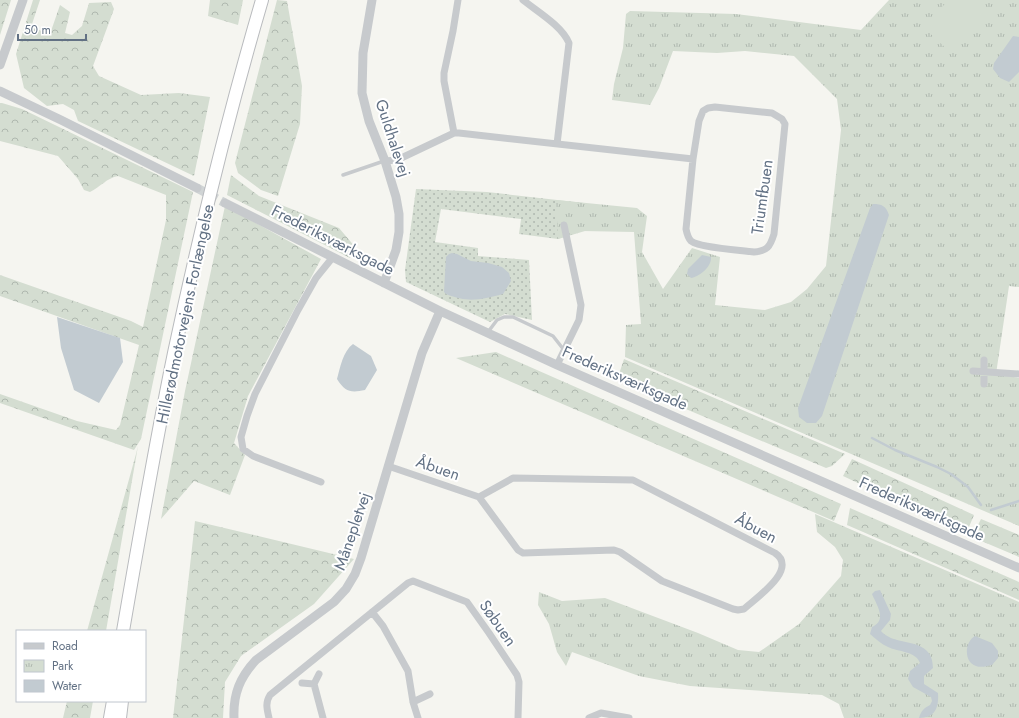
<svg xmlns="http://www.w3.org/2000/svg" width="1019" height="718" font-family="Jost,sans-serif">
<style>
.grass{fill:url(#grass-dots)}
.forest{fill:url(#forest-crowns)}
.park{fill:url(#park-tufts)}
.pitch{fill:#d4ddd1}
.water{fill:#c2cbd1}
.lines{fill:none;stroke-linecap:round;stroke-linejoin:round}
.stream{stroke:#c2cbd1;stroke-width:2.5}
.tertiary-tunnel{stroke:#d0d4d5;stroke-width:9;stroke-dasharray:9 4.5;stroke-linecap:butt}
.trunk-casing{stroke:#b9bbbe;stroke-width:14}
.service{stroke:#c7cacd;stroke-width:3.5}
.minor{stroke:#c7cacd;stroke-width:7}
.tertiary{stroke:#c7cacd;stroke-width:9}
.trunk{stroke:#fff;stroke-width:12}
.labels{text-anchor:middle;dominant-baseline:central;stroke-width:4;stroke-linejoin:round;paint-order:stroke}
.street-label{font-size:16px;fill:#627184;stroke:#fff}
</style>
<defs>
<pattern id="grass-dots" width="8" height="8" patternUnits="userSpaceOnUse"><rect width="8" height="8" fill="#d4ddd1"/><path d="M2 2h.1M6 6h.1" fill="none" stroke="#afb8af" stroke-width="1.8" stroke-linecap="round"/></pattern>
<pattern id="forest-crowns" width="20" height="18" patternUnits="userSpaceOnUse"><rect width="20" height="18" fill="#d4ddd1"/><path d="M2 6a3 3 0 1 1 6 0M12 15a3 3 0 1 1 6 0" fill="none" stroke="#afb8af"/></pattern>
<pattern id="park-tufts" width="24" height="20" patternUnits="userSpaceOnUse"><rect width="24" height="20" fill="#d4ddd1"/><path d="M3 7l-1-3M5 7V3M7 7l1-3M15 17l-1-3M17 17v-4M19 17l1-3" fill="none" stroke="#afb8af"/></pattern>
</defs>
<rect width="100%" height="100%" fill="#f5f5f0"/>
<path class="grass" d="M416,189L487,192L584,203L585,231L558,239L519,234L521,219L441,209L435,242L478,248V256L529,260L532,320L505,314L490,322L406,282L405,270Z"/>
<path class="forest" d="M0,0H11L0,35Z
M33,0H40L31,27L50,34L60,5L70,12L65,33L72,35L82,26L89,3L111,2L114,9L93,66L99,76L141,95L179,93L210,97L194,176L78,121L74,110L63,104L47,106L24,88L16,54Z
M210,0H243L238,25L208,16Z
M277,0L287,1L302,86L300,124L278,196L261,190L238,173L235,163Z
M0,103H2L22,109L193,192L141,439L134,450L0,403V394L77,421L116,430L120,425L139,345L0,296V275L131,321L143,327L166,220V195L118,176C107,178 100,187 90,192L84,190L78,179L58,156L0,141Z
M231,175L259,196L339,228L356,248L350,258L227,195Z
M225,206L321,259L248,396L234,443L245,455L230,495L194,481L161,519L185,391Z
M496,352L841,504L834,521L456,358Z
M624,359L845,454L832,466L826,468L617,380Z
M138,446L106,631H87L136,454Z
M852,459L974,515L966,534L843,476Z
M850,508L1019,582V600L847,525Z
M981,519L1019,535V557L972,537Z
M195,521L354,559L314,604L241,656L225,682L223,718H173Z
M67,701H93L90,718H63Z"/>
<path class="park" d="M889,0H1019V287L1009,286L996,374L1019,378V526L625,357L626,325L641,324L634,232L582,231L558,239L556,200L637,208L647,216L642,252L663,289L692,248L720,257L715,305L765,310L791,302L807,289L826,266L841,130L837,99L794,56L745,51L717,53L673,51L659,88L650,105L612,100L614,84L623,48L626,14L630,11L736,14L861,30Z
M815,514L1019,602V718H844L839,704L822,695L690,686L639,676L572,652L566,666L557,652L549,624L538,605L539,592L562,601L605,598L698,633L738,650L759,652L799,624L841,576L843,560L835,547L817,532Z"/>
<path class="pitch" d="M949,0H974L990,15L950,52L922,26Z"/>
<path class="water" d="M1013,36L1019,37V72L1009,82L1000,78L993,69L994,63Z
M873,204C882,204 886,206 889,215L822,416L816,423H807L799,417L798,408L870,208Z
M452,253L457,254L471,261L488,263L502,267L509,273L511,281L503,294C480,300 468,303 446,294L444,292L446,257L449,254Z
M702,255L711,257C712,267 699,277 691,278L687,274L688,269Z
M57,317L120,338L123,362L99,403L74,390L61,348Z
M353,344L371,356L377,370L365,390C351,393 345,392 337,379C340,368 343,351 353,344Z
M880,590L891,614L890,620L881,631C895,648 933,635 933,668L924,676V684L938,693C939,708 935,718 919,718C921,711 924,708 930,705L932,701L931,697L913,687L908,679L910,671L920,663C916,651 898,652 888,647C881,644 876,639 870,634L872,627C888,620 876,604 872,594L875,591Z
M975,636L992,643L998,651V658L992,665C987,666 981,668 976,666C963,662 965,641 975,636Z"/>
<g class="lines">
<path class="stream" d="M872,438L895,450L937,467L951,474L968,487L981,505
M991,510L1019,501"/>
<path class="tertiary-tunnel" d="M197,188L225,203"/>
<defs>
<path id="trunk" d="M123,631C139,538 155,445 174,353C199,235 228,116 262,0
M110,718L113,701
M120,718L122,701"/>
</defs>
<use href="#trunk" class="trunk-casing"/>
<path class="service" d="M343,175L384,161
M488,332L497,320L504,317H513L553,336L564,350"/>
<path class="minor" d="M523,0C538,12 562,26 569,43L557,144
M715,107L772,113L782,119L785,124L774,234C770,247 767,251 754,252C740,250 700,248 691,241C688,238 687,234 686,229L693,159L699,121L703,111L708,108Z
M454,133L444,81V73L453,31L458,0
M385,161L397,160L454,133H459L693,159
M984,360V384
M557,365L579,320L581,305L564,225
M973,371L1019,374
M388,466L479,497L518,550L523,553L614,550L620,552L662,581L733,609L738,610L744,609C756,598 799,569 775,553L633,480L513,478L479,497
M321,482L253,456L243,449L241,437L247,416L255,394L298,310L316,278L333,257
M372,612L383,626L408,671L413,702L418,718
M302,683L314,684L319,674
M314,684L323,718
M413,702L430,694
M269,718C267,709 265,703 270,695L408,583L413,581L467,602L489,633L517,675L519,682L518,718
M589,718L601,713L629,718"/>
<path class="tertiary" d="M372,0L363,53L362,93L369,121L385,161L396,197L399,214V232L396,250L384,283
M0,65L23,0
M0,91L61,120L197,188
M225,203L440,311L557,365L1019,568
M234,718C233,694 240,677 256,660L334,602L346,589L355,574L361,558L422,353L440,311"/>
<use href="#trunk" class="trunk"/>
</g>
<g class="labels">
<g class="street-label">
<text transform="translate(393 138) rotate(72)">Guldhalevej</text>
<text transform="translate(762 197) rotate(-82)">Triumfbuen</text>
<text transform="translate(333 240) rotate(27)">Frederiksværksgade</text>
<text transform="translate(185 314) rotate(-78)">Hillerødmotorvejens Forlængelse</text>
<text transform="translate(625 378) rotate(24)">Frederiksværksgade</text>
<text transform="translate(438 468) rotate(19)">Åbuen</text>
<text transform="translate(922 509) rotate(24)">Frederiksværksgade</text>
<text transform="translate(756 528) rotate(28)">Åbuen</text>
<text transform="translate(352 531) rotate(-71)">Månepletvej</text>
<text transform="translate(498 623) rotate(55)">Søbuen</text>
</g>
</g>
<rect x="16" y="630" width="130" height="72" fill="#ffffff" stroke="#c0c6ce"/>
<rect x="24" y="643" width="20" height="6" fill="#c7cacd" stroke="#c0c6ce"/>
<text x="52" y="650" font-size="12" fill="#627184">Road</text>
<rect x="24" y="660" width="20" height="12" fill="url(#park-tufts)" stroke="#c0c6ce"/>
<text x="52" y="670" font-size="12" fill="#627184">Park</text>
<rect x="24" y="680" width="20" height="12" fill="#c2cbd1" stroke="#c0c6ce"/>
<text x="52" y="690" font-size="12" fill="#627184">Water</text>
<path d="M18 34v6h68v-6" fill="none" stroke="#627184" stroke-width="2"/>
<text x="24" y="34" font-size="12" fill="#627184" stroke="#ffffff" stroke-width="3" paint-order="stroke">50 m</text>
</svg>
